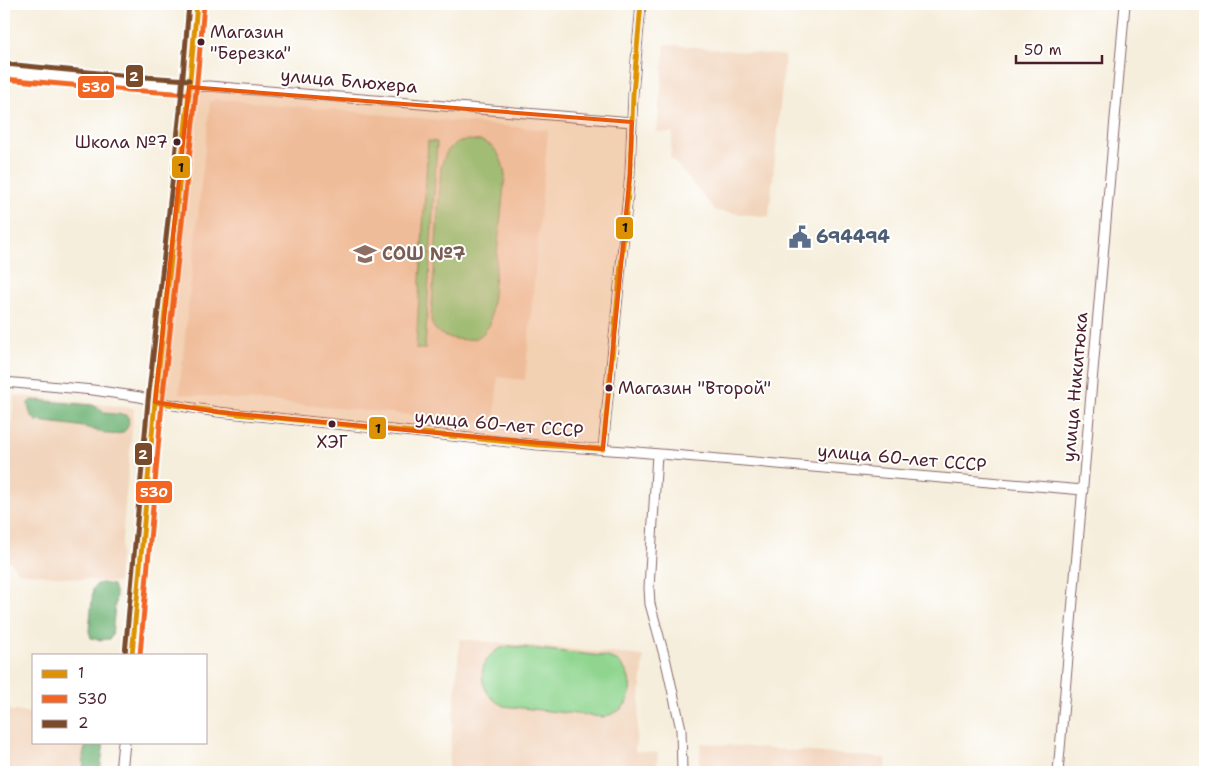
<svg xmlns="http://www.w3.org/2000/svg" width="1209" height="776" font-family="'Shantell Sans',sans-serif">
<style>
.built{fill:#f2d5bd}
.green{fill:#90d58f;stroke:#6d7a5d}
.forest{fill:#74b67a;stroke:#5f6a52}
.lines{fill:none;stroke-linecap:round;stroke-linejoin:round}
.minor-casing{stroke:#866769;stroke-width:11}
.tertiary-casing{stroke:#866769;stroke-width:13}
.minor{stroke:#fff;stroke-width:9}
.tertiary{stroke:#fff;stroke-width:11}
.bus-1-casing{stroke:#fff;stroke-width:9}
.bus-2-casing{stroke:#fff;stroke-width:9}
.bus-3-casing{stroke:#fff;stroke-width:9}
.bus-1{stroke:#dd9206;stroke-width:5}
.bus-2{stroke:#f26522;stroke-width:5}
.bus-3{stroke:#7a4b2a;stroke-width:5}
.marked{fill:#e8590c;fill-opacity:0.2;stroke:#e8590c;stroke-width:4;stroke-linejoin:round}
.bus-dot{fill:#4a1f2b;stroke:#fff;stroke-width:2}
.labels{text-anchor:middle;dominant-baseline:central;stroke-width:4;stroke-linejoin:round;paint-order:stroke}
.bus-label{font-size:17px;fill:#4a1f2b;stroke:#fff;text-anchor:start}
.street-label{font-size:18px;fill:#4a1f2b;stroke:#fff}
.service-label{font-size:18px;font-weight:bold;fill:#4e5e75;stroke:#fff;text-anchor:start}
.education-label{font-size:18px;font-weight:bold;fill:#785e54;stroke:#fff;text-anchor:start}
.line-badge{stroke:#fff;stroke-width:2}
.badge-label{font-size:14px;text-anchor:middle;font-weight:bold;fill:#fff}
.pale-badge-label{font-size:14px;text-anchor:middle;font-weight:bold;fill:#111}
</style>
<rect width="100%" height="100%" fill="#fff"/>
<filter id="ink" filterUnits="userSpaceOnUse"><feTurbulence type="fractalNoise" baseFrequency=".02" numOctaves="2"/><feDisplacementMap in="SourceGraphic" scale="10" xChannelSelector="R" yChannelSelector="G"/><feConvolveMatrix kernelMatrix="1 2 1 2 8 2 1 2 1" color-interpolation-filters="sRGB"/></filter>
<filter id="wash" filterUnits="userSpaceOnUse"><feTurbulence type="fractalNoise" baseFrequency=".0096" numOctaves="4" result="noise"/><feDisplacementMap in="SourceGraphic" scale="20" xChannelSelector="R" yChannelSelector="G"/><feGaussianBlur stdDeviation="1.12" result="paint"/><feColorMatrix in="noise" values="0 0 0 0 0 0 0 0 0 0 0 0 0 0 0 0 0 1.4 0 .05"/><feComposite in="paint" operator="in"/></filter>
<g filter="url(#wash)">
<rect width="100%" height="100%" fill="#f6eedc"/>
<path class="built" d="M665,44L785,56L769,217L716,211L670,157L673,133L657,132Z
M217,99L548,130L525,380L498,377L494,422L179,394L210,102Z
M14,395L134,408L118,583L18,572L10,561H4V511Z
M460,639L644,656L635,751L658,753L656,772H448Z
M4,710L34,713V742H102L98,772H4Z
M701,743L886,758L885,772H698Z"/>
<path class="green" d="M468,140C473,141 480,140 484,142C498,147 503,162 505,175L490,324C486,330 483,335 476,338C462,342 438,339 432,324C430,318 432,310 432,303L441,167C446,150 450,144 468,140Z
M428,141L437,142L425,349H416Z
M509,646L602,656C606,657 610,657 613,659C630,667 636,692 624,706C619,712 610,715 603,717L504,706C473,692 476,652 509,646Z"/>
<path class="forest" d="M31,400L92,405L99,408L104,413L126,415L128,417C129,421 129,424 127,428C118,442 95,429 84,427C68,424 53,423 37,421C30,417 29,411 28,403Z
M102,583L113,585L116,595L112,635L110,639L101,640L91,638L89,631L93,589L97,584Z
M87,742H104L100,772H84L83,755Z"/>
</g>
<g filter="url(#ink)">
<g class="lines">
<defs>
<path id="minor" d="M189,87L209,86L632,122
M4,382L93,390L140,397L155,402L218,412L538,445L625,451L1083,490
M603,449L630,174L633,94L641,4
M657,454L649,588L650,604L666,662L681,729L682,772
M1058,772L1125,4"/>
<path id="tertiary" d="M4,71L129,83L189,87
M132,655L155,402L187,112L197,4
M121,772L124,742"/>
</defs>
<use href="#minor" class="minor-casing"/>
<use href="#tertiary" class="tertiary-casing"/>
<use href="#minor" class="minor"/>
<use href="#tertiary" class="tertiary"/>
<defs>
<path id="bus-1" d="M155,402L218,412L538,445L603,449L630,174L633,94L641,4
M132,655L155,402L187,112L197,4"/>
<path id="bus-2" d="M4,79L128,90L189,94
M140,655L162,403L194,113L204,5"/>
<path id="bus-3" d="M5,64L130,76L189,80
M125,654L148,401L180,111L189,4"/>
</defs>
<use href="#bus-1" class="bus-1-casing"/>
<use href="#bus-2" class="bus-2-casing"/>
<use href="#bus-3" class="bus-3-casing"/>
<use href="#bus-1" class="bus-1"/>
<use href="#bus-2" class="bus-2"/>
<use href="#bus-3" class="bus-3"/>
</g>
</g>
<path class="marked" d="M189,87L632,122L630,174L603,449L218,412L155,402Z"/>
<defs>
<symbol id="civic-bare" viewBox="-9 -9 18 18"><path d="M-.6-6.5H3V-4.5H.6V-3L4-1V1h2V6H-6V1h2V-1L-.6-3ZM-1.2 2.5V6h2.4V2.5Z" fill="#5c6f8a" stroke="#fff" stroke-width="2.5" paint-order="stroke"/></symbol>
<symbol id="school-bare" viewBox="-9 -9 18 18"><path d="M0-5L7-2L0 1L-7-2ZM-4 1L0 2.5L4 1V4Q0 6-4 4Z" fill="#8d6e63" stroke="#fff" stroke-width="2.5" paint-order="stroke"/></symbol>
</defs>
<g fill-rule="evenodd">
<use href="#civic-bare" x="784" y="221" width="32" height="32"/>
<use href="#school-bare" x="349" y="238" width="32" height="32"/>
</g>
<g class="bus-dot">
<circle cx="201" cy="42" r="4.5"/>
<circle cx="177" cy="142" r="4.5"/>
<circle cx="609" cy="388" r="4.5"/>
<circle cx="332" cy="424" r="4.5"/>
</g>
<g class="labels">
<g class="bus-label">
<text x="210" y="32">Магазин<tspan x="210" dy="21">"Березка"</tspan></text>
<text x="168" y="142" text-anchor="end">Школа №7</text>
<text x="618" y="388">Магазин "Второй"</text>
<text x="332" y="442" text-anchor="middle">ХЭГ</text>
</g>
<g class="street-label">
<text transform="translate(349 81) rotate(5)">улица Блюхера</text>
<text transform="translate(1075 387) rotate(-85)">улица Никитюка</text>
<text transform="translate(499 424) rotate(5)">улица 60-лет СССР</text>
<text transform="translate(902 458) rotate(5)">улица 60-лет СССР</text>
</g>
<g class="service-label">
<text x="816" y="237">694494</text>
</g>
<g class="education-label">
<text x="382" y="254">СОШ №7</text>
</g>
</g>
<g class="line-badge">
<rect x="125" y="64" width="19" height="24" rx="5" fill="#7a4b2a"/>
<rect x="77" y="75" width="38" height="24" rx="5" fill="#f26522"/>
<rect x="171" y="155" width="20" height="24" rx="5" fill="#dd9206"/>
<rect x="615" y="216" width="19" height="24" rx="5" fill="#dd9206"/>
<rect x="368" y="416" width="19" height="24" rx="5" fill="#dd9206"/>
<rect x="134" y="442" width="19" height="24" rx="5" fill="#7a4b2a"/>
<rect x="135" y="480" width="38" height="24" rx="5" fill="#f26522"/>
</g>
<g class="badge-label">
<text x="134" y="81">2</text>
<text x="96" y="92">530</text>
<text x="143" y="459">2</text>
<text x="154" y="497">530</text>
</g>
<g class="pale-badge-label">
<text x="181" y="172">1</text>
<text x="625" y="232">1</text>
<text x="378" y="433">1</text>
</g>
<rect width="1209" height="776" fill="none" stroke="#fff" stroke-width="20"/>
<rect x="32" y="654" width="175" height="90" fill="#ffffff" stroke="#b7a5aa"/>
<rect x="42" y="670" width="25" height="8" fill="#dd9206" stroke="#b7a5aa"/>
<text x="78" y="678" font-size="15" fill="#4a1f2b">1</text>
<rect x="42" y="695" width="25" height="8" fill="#f26522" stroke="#b7a5aa"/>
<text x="78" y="704" font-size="15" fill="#4a1f2b">530</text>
<rect x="42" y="720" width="25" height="8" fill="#7a4b2a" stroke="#b7a5aa"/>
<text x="78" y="728" font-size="15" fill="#4a1f2b">2</text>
<path d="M1016 55v8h86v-8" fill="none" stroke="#4a1f2b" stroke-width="2.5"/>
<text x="1024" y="55" font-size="15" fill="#4a1f2b" stroke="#ffffff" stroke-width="4" paint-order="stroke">50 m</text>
</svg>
